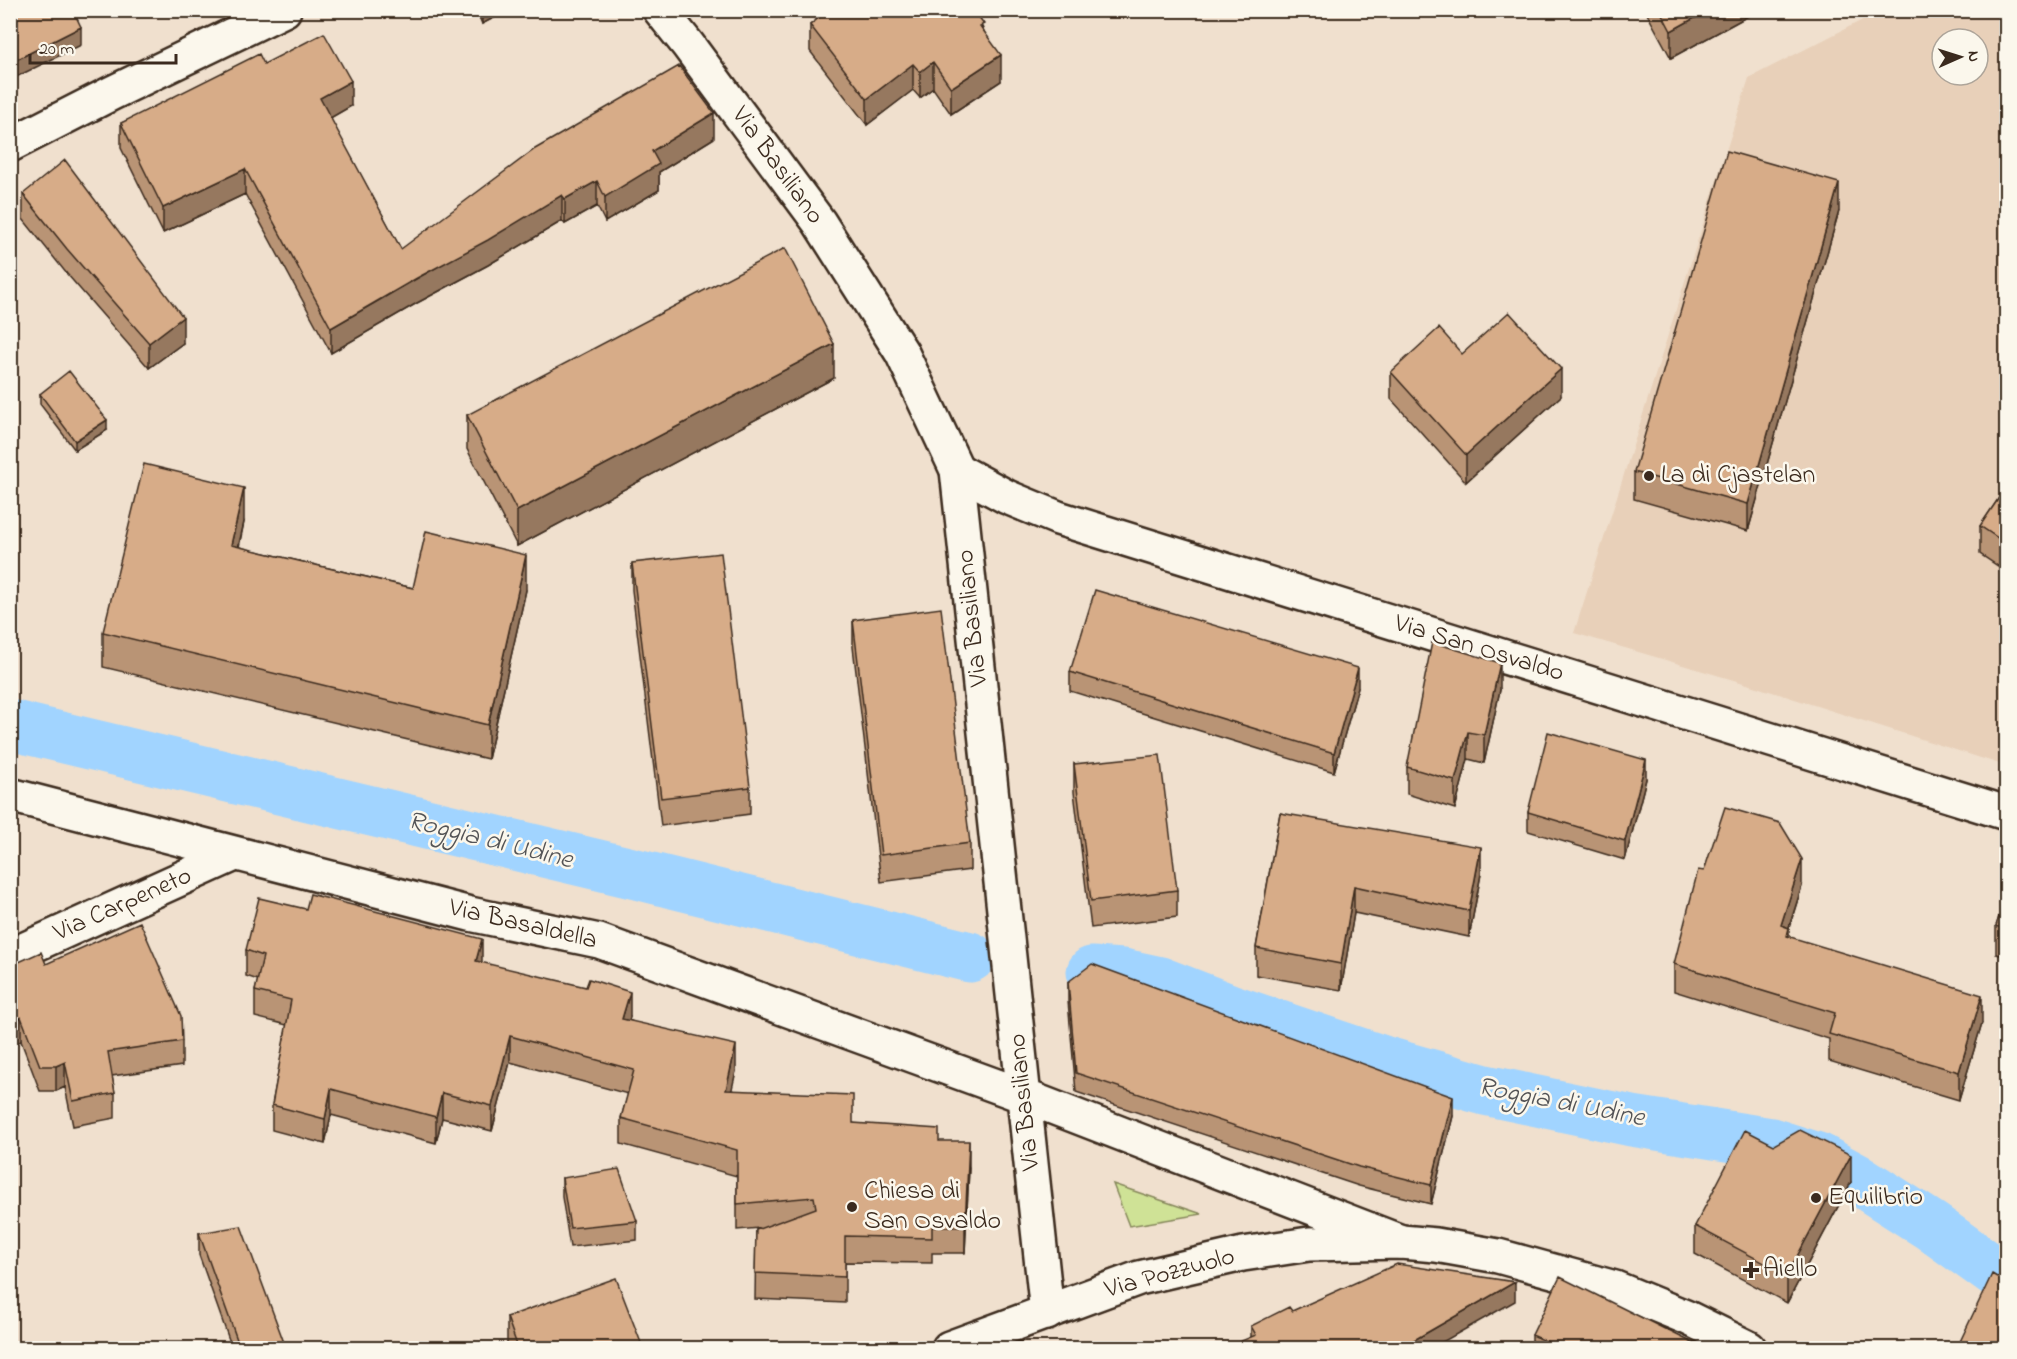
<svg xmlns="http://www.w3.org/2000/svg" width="2017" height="1359" font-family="'Indie Flower',sans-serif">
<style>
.built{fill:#e8d0b9;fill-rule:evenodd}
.green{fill:#cfe296;stroke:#85865a;stroke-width:1.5}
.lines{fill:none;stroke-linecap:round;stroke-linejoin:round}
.canal{stroke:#a1d4ff;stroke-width:51}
.minor-casing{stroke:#3b2a1e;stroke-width:38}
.tertiary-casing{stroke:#3b2a1e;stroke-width:38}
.primary-casing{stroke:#3b2a1e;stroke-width:38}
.minor{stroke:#fbf7ec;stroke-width:33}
.tertiary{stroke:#fbf7ec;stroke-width:33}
.primary{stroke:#fbf7ec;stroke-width:33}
.wall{fill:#b99475;stroke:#3b2a1e;stroke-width:1.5}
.shaded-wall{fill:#96785f;stroke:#3b2a1e;stroke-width:1.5}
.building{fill:#d7ac88;stroke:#3b2a1e;stroke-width:1.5}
.poi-dot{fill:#3b2a1e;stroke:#fbf7ec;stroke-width:2}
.labels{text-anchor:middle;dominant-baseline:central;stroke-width:5;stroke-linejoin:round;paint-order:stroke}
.street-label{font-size:26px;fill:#3b2a1e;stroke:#fbf7ec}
.poi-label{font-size:26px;fill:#3b2a1e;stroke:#fbf7ec;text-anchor:start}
.water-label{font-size:27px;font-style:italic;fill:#545456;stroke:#fbf7ec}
</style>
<rect width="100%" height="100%" fill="#f0e0ce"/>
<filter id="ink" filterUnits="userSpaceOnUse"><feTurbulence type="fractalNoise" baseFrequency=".0167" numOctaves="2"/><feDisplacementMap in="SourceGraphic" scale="12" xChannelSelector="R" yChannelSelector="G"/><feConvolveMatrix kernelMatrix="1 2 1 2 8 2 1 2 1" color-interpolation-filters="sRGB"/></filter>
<g filter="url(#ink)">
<path class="built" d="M1880,11H2006V766L1747,684L1574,633L1749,78ZM1942,39H1978V75H1942Z"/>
<path class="green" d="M1113,1184L1202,1214L1129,1226Z"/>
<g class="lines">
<path class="canal" d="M10,725L632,873L970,957
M1092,972L1123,974L1160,982L1232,1010L1383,1061L1485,1090L1632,1121L1771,1143L1818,1158L1859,1180L1931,1226L2006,1280"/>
<defs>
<path id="minor" d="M10,145L112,93L284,10
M957,470L1007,497L1058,518L2006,813
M10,956L235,854"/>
<path id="tertiary" d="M660,10L688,45L819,222L902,353L957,470L1047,1313
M10,795L470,914L599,941L1024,1096L1401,1242"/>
<path id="primary" d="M949,1348L1139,1278L1243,1254L1309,1244L1401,1242L1436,1245L1498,1256L1615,1288L1688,1318L1749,1348"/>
</defs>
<use href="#minor" class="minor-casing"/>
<use href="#tertiary" class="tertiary-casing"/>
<use href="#primary" class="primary-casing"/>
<use href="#minor" class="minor"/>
<use href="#tertiary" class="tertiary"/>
<use href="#primary" class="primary"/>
</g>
<path class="wall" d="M476,10H509L482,24Z
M809,10H974L984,31L1001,81L951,114L933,88L920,98L913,90L867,125L810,51V25L817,20Z
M1645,10H1759L1671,58Z
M264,64L351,106L330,118L401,249L714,138L659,172V190L605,222L597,206L565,224L562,221L488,265L417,303L331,353L245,194L163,233L121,148V123Z
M23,194L183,343L149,368L67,274L23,219Z
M1839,211L1748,531L1634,499V472Z
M1462,354L1561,396L1466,482L1391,399V372Z
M834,378L517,546L467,449V415Z
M40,394L107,430L75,450L40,404Z
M2007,486V572L1980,554V526Z
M244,522L239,547L413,588L526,590L488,759L103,667V632Z
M632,563L750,787V814L661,826L632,590Z
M853,620L970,843V870L881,882L853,647Z
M1070,672L1358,687L1334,772L1070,691Z
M1500,690L1484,763L1468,759L1455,809L1407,794V767Z
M1074,764L1177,890V917L1091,928L1074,792Z
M1646,779L1625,860L1528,831V812Z
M1280,813L1481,874L1469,937L1354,913L1341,990L1256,975V948Z
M1802,886L1789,928V937L1982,1023L1959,1100L1829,1061V1039L1674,991V964Z
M2007,893V957L1996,954V926Z
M246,950L482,963L630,1017L629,1020L736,1071L731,1090L853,1123L939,1141L969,1167L965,1253H932V1263L845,1262V1303L755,1299L756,1230L760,1228L737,1230V1176L621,1144V1118L628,1094L510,1062L492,1131L442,1118L436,1143L331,1115L325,1144L272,1130V1105L287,1025L255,1017V991L258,980L246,976Z
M46,964L182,1041V1066L112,1076L115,1093V1118L73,1126L65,1087L56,1091H40L21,1041L10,966Z
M1068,982L1453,1116L1431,1204L1359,1186L1076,1092L1068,1001Z
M1774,1145L1851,1182L1787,1303L1695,1254V1226Z
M562,1178L637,1221V1240L570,1247L562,1197Z
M199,1233L286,1348H232L199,1255Z
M1515,1301L1251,1337V1326L1292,1311Z
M507,1317L643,1348H509L507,1344Z
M1532,1335L1703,1348H1532Z"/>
<path class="shaded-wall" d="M482,10H509L482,24Z
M1709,10H1759L1671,58V31Z
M81,27V45L10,80V63Z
M1001,55V81L951,114V88Z
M933,62V88L920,98V72Z
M913,64V90L867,125V99Z
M351,81V106L320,124V98Z
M714,113V138L659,172V190L605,222V197L652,151Z
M245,169V194L163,233V208Z
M597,181V206L565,224V199Z
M1839,183V211L1748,531V504Z
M562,195V221L488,265L417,303L331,353V328Z
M183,317V343L149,368V343Z
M834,344V378L517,546V511Z
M1561,369V396L1466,482V455Z
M107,420V430L75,450V441Z
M244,488V522L231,579V545Z
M526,555V590L488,759V725Z
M1500,663V690L1484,763V735Z
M1358,668V687L1334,772V753Z
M1468,732V759L1455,809V781Z
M1646,760V779L1625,860V841Z
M1481,847V874L1469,937V911Z
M1802,859V886L1781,952V925Z
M1354,886V913L1341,990V964Z
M482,939V965L476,961Z
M630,992V1017L622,1044V1019Z
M1982,995V1023L1959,1100V1072Z
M21,1017V1041L10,1046V1022Z
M510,1036V1062L492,1131V1106Z
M736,1045V1071L726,1116V1090Z
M65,1062V1087L56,1091V1066Z
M331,1089V1115L325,1144V1119Z
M442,1093V1118L436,1143V1117Z
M1453,1097V1116L1431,1204V1185Z
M969,1141V1167L965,1253V1227Z
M1851,1155V1182L1787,1303V1275Z
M1515,1282V1301L1432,1348H1402V1347Z"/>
<path class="building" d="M10,10H73L81,27L10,63Z
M829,10H974L984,24L980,26L1001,55L951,88L933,62L920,72L913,64L867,99L810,25Z
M1660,10H1709L1671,31Z
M324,33L351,81L320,98L401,249L535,149L679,66L714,113L652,151L659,164L605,197L597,181L565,199L562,195L488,240L417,278L331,328L245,169L163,208L121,123L259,54L264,64Z
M1727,151L1839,183L1748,504L1634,472Z
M65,160L183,317L149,343L67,249L23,194Z
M785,248L834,344L517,511L467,415Z
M1509,312L1561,369L1466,455L1391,372L1439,328L1462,354Z
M69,371L107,420L75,441L40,394Z
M144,464L244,488L231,545L413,588L426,531L526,555L488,725L103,632Z
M2007,486V544L1980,526Z
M721,553L750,787L661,798L632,563Z
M1095,590L1358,668L1334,753L1070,672Z
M941,608L970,843L881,855L853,620Z
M1432,642L1500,663L1484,735L1468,732L1455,781L1407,767Z
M1548,732L1646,760L1625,841L1528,812Z
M1160,755L1177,890L1091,901L1074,764Z
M1725,807L1780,823L1802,859L1781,925L1789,928L1787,936L1982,995L1959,1072L1829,1034L1835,1013L1674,964L1698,870L1704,871Z
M1280,813L1481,847L1469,911L1354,886L1341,964L1256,948Z
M2007,893V930L1996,926Z
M310,894L482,939L476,961L586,987L589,979L630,992L622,1019L736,1045L726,1090L853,1095V1123L939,1129V1141H969L965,1227H932V1238L845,1236V1277L755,1273L756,1230L816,1208L814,1197L737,1204V1150L621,1118L634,1070L510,1036L492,1106L442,1093L436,1117L331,1089L325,1119L272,1105L291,1000L255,991L263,956L246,950L259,898L306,909Z
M140,922L181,1016L182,1041L108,1052L115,1093L73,1101L65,1062L56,1066H40L21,1017L10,1022V966L41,952L46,964Z
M1092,964L1453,1097L1431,1185L1359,1167L1076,1073L1068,982Z
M1745,1130L1774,1145L1800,1130L1851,1155L1787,1275L1695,1226Z
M619,1169L637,1221L570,1228L562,1178Z
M241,1226L286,1348H240L199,1233Z
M1397,1264L1515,1282L1402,1347L1403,1348H1225L1256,1335L1251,1326L1289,1307L1292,1311Z
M1992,1274L2007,1283V1348H1957Z
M1560,1277L1703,1348H1561L1532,1335Z
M616,1278L643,1348H518L507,1317Z"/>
</g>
<g class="poi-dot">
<circle cx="1649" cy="476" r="6"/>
<circle cx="1816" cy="1198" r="6"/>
<circle cx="852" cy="1207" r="6"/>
<path d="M1748 1261h6v6h6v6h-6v6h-6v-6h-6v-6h6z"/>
</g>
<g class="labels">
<g class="street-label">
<text transform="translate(777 166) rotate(54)">Via Basiliano</text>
<text transform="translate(973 618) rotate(-96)">Via Basiliano</text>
<text transform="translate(1479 649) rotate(17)">Via San Osvaldo</text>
<text transform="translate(123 905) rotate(-24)">Via Carpeneto</text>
<text transform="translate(523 925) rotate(13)">Via Basaldella</text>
<text transform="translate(1025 1102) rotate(-96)">Via Basiliano</text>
<text transform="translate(1170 1274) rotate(-15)">Via Pozzuolo</text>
</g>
<g class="poi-label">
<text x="1661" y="476">La di Cjastelan</text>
<text x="864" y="1192">Chiesa di<tspan x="864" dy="30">San Osvaldo</tspan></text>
<text x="1828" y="1198">Equilibrio</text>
<text x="1763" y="1270">Aiello</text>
</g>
<g class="water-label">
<text transform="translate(490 841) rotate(14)">Roggia di Udine</text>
<text transform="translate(1561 1103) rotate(11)">Roggia di Udine</text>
</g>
</g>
<rect width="2017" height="1359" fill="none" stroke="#fbf7ec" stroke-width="36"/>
<rect x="18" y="18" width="1981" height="1323" fill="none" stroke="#3b2a1e" stroke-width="2" filter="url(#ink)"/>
<g transform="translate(1960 57) rotate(87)"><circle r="28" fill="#fbf7ec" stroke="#aea59a" stroke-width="1.5"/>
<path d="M0-4.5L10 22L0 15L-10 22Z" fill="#3b2a1e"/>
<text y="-9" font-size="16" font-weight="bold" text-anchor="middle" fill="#3b2a1e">N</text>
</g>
<path d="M30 54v9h146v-9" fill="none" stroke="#3b2a1e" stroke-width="3"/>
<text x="39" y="54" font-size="18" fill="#3b2a1e" stroke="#fbf7ec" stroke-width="4.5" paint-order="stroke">20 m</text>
</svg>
